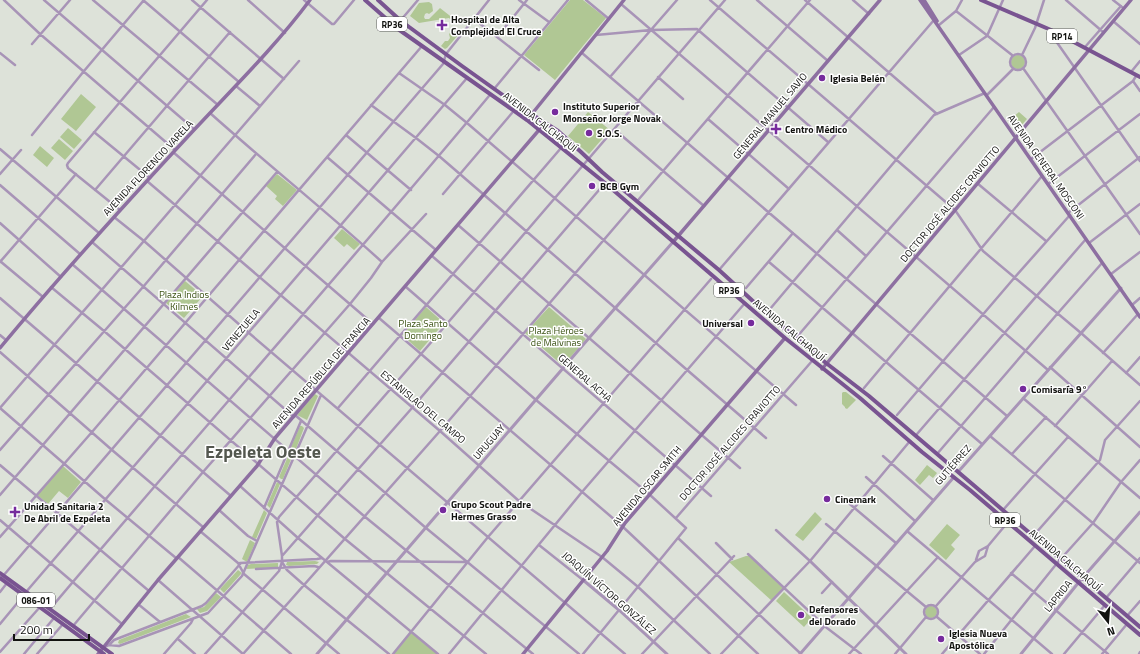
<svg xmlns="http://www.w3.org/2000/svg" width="1140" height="654" font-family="'Titillium Web',sans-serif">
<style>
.green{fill:#b0c794}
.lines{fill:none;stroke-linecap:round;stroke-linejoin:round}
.minor{stroke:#a894b7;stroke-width:2.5}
.tertiary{stroke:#a894b7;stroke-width:3}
.secondary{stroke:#8d6fa1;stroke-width:3.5}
.primary{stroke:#795491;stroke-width:4}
.poi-dot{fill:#762b9d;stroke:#fff;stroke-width:1.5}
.labels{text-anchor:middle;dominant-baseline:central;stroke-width:3;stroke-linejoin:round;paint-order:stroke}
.shield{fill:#fff;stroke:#595a58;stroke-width:1}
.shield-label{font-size:9px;font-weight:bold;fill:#121310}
.poi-label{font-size:10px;font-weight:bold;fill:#121310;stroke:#fff;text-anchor:start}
.street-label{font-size:10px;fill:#121310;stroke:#fff}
.park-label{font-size:10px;fill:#395012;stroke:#fff}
.town-label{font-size:18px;font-weight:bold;fill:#53574f;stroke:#fff}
</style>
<rect width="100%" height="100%" fill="#dde2d9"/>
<path class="green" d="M570,0H583L606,18L555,80L524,55Z
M429,2L432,4L433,11L429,14L427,13L425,14L424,17L425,19H429L440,8L454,19L452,21L449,18L419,23L410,16L419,3Z
M453,30L455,32L456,30L458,31L459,34L447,48L445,49L441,46L445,41H448L450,38L449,34Z
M1011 62a7 7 0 1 1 14 0a7 7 0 1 1-14 0Z
M81,94L96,107L76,131L61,119Z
M588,112L610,130L589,154L568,136Z
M1019,112L1027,119L1020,127L1013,117Z
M68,128L82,140L74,149L60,137Z
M59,139L73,151L65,160L51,148Z
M40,146L54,158L47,167L33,155Z
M277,174L297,190L283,206L275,199L277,196L266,186Z
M342,229L360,244L354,250L347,244L344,247L334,238Z
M185,281L203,296L184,318L166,303Z
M426,307L444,323L420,351L402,335Z
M549,307L586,339L563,366L525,333Z
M843,392H846L856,400L847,409L845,408V407L842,404V393Z
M315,394L318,396L307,420L297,415Z
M300,426H302L304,428L296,449L294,450L291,447Z
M289,454L292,457L283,479H281L279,477Z
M927,465L937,473L933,478L929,475L920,485L915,480Z
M63,466L81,482L68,498L59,491L48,504L37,495Z
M277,482L280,484L270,508L267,505Z
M264,510L267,513L256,539L252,537Z
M815,512L822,519L803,541L795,535Z
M947,524L960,535L951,545L955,549L946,560L929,545Z
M250,540L255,543L247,562L242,559Z
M746,556H750L784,589L772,601L729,562Z
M315,561L319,562L317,564L289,566L286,565L287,562Z
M278,563V567L246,569L248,565L251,564Z
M238,570L242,573L241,574L224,593L220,589Z
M784,592L812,618L804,627L776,601Z
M216,593L221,597L207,611L200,613L197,609L204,607Z
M925 612a6 6 0 1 1 12 0a6 6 0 1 1-12 0Z
M186,614L191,617L120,644L118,643L119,640Z
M411,631L438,654H393Z"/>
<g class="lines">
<path class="minor" d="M4,0L40,34L175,150
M44,0L194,129
M93,0L218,105
M143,0L239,82
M192,0L284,79
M248,0L285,33
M304,0L332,24H334L354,0
M519,0L549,22
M586,0L609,19
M710,0L955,210L983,251L1081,333L1140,385
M757,0L828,61
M805,0L937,114
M853,0L869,14
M1066,0L1103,32
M1113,0L1122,7
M621,4L1048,370
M956,11L1012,55
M474,19L539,70
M1113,21L1140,44
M939,25L956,11L962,0
M395,27L418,0
M1051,30V34L1140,161
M596,35L651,30L697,29L828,142
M497,37L527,0
M32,44L70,0
M1085,47L1121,6
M0,53L15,65
M582,53L1007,416
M1010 62a8 8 0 1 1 16 0a8 8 0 1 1-16 0Z
M959,55L987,36L1003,0
M1022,55L1035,28L1044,0
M1023,68L1140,234
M1131,72L1140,61
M399,73L445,105L467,123L796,405
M610,77L677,0
M658,77L683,99
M1133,81L1140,91
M236,86L260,106
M494,89L568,0
M987,95L1013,69
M371,105L416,138L439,156L766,438
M210,113C267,164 326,211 382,262
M708,119L789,189
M614,129L704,206
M94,132L150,178
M32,135L84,71L144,0
M346,135L411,190
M0,149L99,233
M173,152L373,324
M327,157L436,250
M1031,159L1133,81L1136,76
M0,174L21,150
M147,181L440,431L519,501L602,557L637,586L710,654
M977,183L1046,241
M1048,184L1140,114
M0,185L80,254
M95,190L230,32
M443,194L512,113
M639,199L810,0
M120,210L68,168L67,165L68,163L207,0
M1068,213L1140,157
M114,217L144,241L249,333L625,654
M0,223L61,277
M458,225L740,468
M837,230L866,256
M92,242L294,417
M1089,243L1140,204
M432,256L711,496
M0,261L43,297
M0,262L76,174
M769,262L982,444
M72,264L364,516L533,654
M719,270L934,20
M1111,274L1140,252
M51,287L104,331L345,539L486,654
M406,287L536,400L649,494L686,528L583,654
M746,288L793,233
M0,298L231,496
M1132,305L1140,298
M770,309L934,115L985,93
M379,318L622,526L758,654
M0,335L6,340
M796,338L994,107
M0,352L112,450L203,527
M1103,353L1138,314
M1050,367L1140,447
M1126,373L1140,357
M864,388L1042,176
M1023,398L1140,498
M0,408L299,61
M0,408L106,500L176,558
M338,408L561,148
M295,415L426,528L579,654
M897,415L1015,277L1070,215
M1055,426L1112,361
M917,434L1086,239
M990,436L1140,563
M0,450L143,287L256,154
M937,454L1058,313L1102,263
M1012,454L1046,417
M883,456L933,500
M0,465L149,591
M866,477L915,521
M240,486L298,538L438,654
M0,495L277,172
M845,500L896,543
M264,508L301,421
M219,510L248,536L257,541
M1003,510L1068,437
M676,518L812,361
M0,520L122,624
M826,524L926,607
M776,530L810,561
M200,531L238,563L244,574L339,654
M907,531L1052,654
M1035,534L1100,460L1105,440L1140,401
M0,537L92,432L422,46
M678,538L801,654
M716,543L732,559
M539,545L583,580
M748,554L827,628L861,654
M282,556L277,522L279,517L421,354L725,0
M178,557L291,654
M976,560L979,551L988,546L1008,522
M282,562L287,570L304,585L389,654
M327,562L331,561L467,562
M240,563L317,559L322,558
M256,569L314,566L318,567
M1011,573L1108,654
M3,576L443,64L446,54L489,0
M158,580L243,654
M0,592L7,583
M26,592L467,78
M822,593L832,582
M1106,598L1140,558
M138,604L160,622
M924 612a7 7 0 1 1 14 0a7 7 0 1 1-14 0Z
M936,606L975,562L985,556L988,546
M50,609C195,437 345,269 489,96
M1127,616L1140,601
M937,617L980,654
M0,624L24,595
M73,626L203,472L350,304L371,278L382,262L426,214
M178,639L195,654
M109,645L114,640L202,606L206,603L241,563
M104,647L109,645L119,646L208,613L242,576L321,395
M0,652L40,607
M24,654L54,618
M37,654L63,624
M164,654L191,623L193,619
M205,654L279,571L282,562V556L412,408L605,183
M243,654L440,431L632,207
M393,654L488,537L711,279
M449,654L582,492L745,303
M642,654L734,556
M721,654L810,561L910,441
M849,654L938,557
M895,654L926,617
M942,654L1035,546
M984,654L1058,562L1093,523L1121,482L1140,460
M1064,654L1105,605
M1102,654L1127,624
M1139,654L1140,652"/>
<path class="tertiary" d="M958,472L1121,288
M810,561L906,654
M583,580L619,610L667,654
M317,654L589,338L673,242
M800,654L954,477
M1021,654L1079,582L1140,512"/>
<path class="secondary" d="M920,0L1140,317
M924,0L937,21
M527,120L624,0
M673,242L880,0
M0,348C62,273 127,202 193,131C233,88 275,47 310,0
M822,369L1131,0
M98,654L158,580L257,466L275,438L539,130L543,122
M523,654L607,551L625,523L785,338"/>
<path class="primary" d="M365,0L398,29L527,120L605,183L785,338L860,398L922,452L970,490L1140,635
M378,0L401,21L462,66L514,103L558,131L581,152L602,172L719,270L766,313L826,363L869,396L1140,627
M981,0L1051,30L1140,77
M0,573L112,654
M0,578L104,654"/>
</g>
<g class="poi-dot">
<path d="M440 19h4v4h4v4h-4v4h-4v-4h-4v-4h4z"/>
<circle cx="822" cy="78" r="4"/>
<circle cx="555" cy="112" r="4"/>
<path d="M774 123h4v4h4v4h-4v4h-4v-4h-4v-4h4z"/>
<circle cx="589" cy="133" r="4"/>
<circle cx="592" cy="186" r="4"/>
<circle cx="751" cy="323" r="4"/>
<circle cx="1023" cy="389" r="4"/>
<circle cx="827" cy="499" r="4"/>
<circle cx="443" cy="510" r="4"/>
<path d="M13 506h4v4h4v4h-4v4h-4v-4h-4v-4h4z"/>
<circle cx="801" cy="615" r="4"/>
<circle cx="941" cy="639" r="4"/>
</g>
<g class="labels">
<g class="shield">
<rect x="377" y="17" width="30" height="14" rx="3"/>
<rect x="1047" y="29" width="30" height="14" rx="3"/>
<rect x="714" y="283" width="30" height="14" rx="3"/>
<rect x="990" y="513" width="30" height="14" rx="3"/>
<rect x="17" y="593" width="38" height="14" rx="3"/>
</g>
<g class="shield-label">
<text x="392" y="24">RP36</text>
<text x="1062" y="36">RP14</text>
<text x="729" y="290">RP36</text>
<text x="1005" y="520">RP36</text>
<text x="36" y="600">086-01</text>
</g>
<g class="poi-label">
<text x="451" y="19">Hospital de Alta<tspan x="451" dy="12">Complejidad El Cruce</tspan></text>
<text x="830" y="78">Iglesia Belén</text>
<text x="563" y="106">Instituto Superior<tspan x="563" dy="12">Monseñor Jorge Novak</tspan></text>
<text x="785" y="129">Centro Médico</text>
<text x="597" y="133">S.O.S.</text>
<text x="600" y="186">BCB Gym</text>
<text x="743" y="323" text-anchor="end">Universal</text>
<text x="1031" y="389">Comisaría 9°</text>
<text x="835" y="499">Cinemark</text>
<text x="451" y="504">Grupo Scout Padre<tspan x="451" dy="12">Hermes Grasso</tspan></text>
<text x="24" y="506">Unidad Sanitaria 2<tspan x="24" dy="12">De Abril de Ezpeleta</tspan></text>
<text x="809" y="609">Defensores<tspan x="809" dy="12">del Dorado</tspan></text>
<text x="949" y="633">Iglesia Nueva<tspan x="949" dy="12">Apostólica</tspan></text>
</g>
<g class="street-label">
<text transform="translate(770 116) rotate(-50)">GENERAL MANUEL SAVIO</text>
<text transform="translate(540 122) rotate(38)">AVENIDA CALCHAQUÍ</text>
<text transform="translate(1046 167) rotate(55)">AVENIDA GENERAL MOSCONI</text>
<text transform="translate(148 168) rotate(-47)">AVENIDA FLORENCIO VARELA</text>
<text transform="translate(950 204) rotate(-50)">DOCTOR JOSÉ ALCIDES CRAVIOTTO</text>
<text transform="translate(241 330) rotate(-50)">VENEZUELA</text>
<text transform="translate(789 330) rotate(40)">AVENIDA CALCHAQUÍ</text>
<text transform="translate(321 373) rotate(-49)">AVENIDA REPÚBLICA DE FRANCIA</text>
<text transform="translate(585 378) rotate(41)">GENERAL ACHA</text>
<text transform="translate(423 407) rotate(40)">ESTANISLAO DEL CAMPO</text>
<text transform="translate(489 442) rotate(-49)">URUGUAY</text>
<text transform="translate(730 443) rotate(-49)">DOCTOR JOSÉ ALCIDES CRAVIOTTO</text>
<text transform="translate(953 465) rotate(-49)">GUTIÉRREZ</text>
<text transform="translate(647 486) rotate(-50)">AVENIDA OSCAR SMITH</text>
<text transform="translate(1065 560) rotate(40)">AVENIDA CALCHAQUÍ</text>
<text transform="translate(609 593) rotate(41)">JOAQUÍN VÍCTOR GONZÁLEZ</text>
<text transform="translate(1058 596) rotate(-51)">LAPRIDA</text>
</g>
<g class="park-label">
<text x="184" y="294">Plaza Indios<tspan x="184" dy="12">Kilmes</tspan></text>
<text x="423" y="323">Plaza Santo<tspan x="423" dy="12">Domingo</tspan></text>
<text x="556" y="330">Plaza Héroes<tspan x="556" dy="12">de Malvinas</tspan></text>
</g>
<g class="town-label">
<text x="263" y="451">Ezpeleta Oeste</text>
</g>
</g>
<g transform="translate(1108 622) rotate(163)" stroke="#ffffff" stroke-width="3" paint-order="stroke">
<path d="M0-3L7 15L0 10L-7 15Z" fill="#121310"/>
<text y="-6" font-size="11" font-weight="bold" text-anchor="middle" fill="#121310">N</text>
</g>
<path d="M14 634v6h75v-6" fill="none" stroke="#121310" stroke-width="2"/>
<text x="20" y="634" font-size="12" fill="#121310" stroke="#ffffff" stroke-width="3" paint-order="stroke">200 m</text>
</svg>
